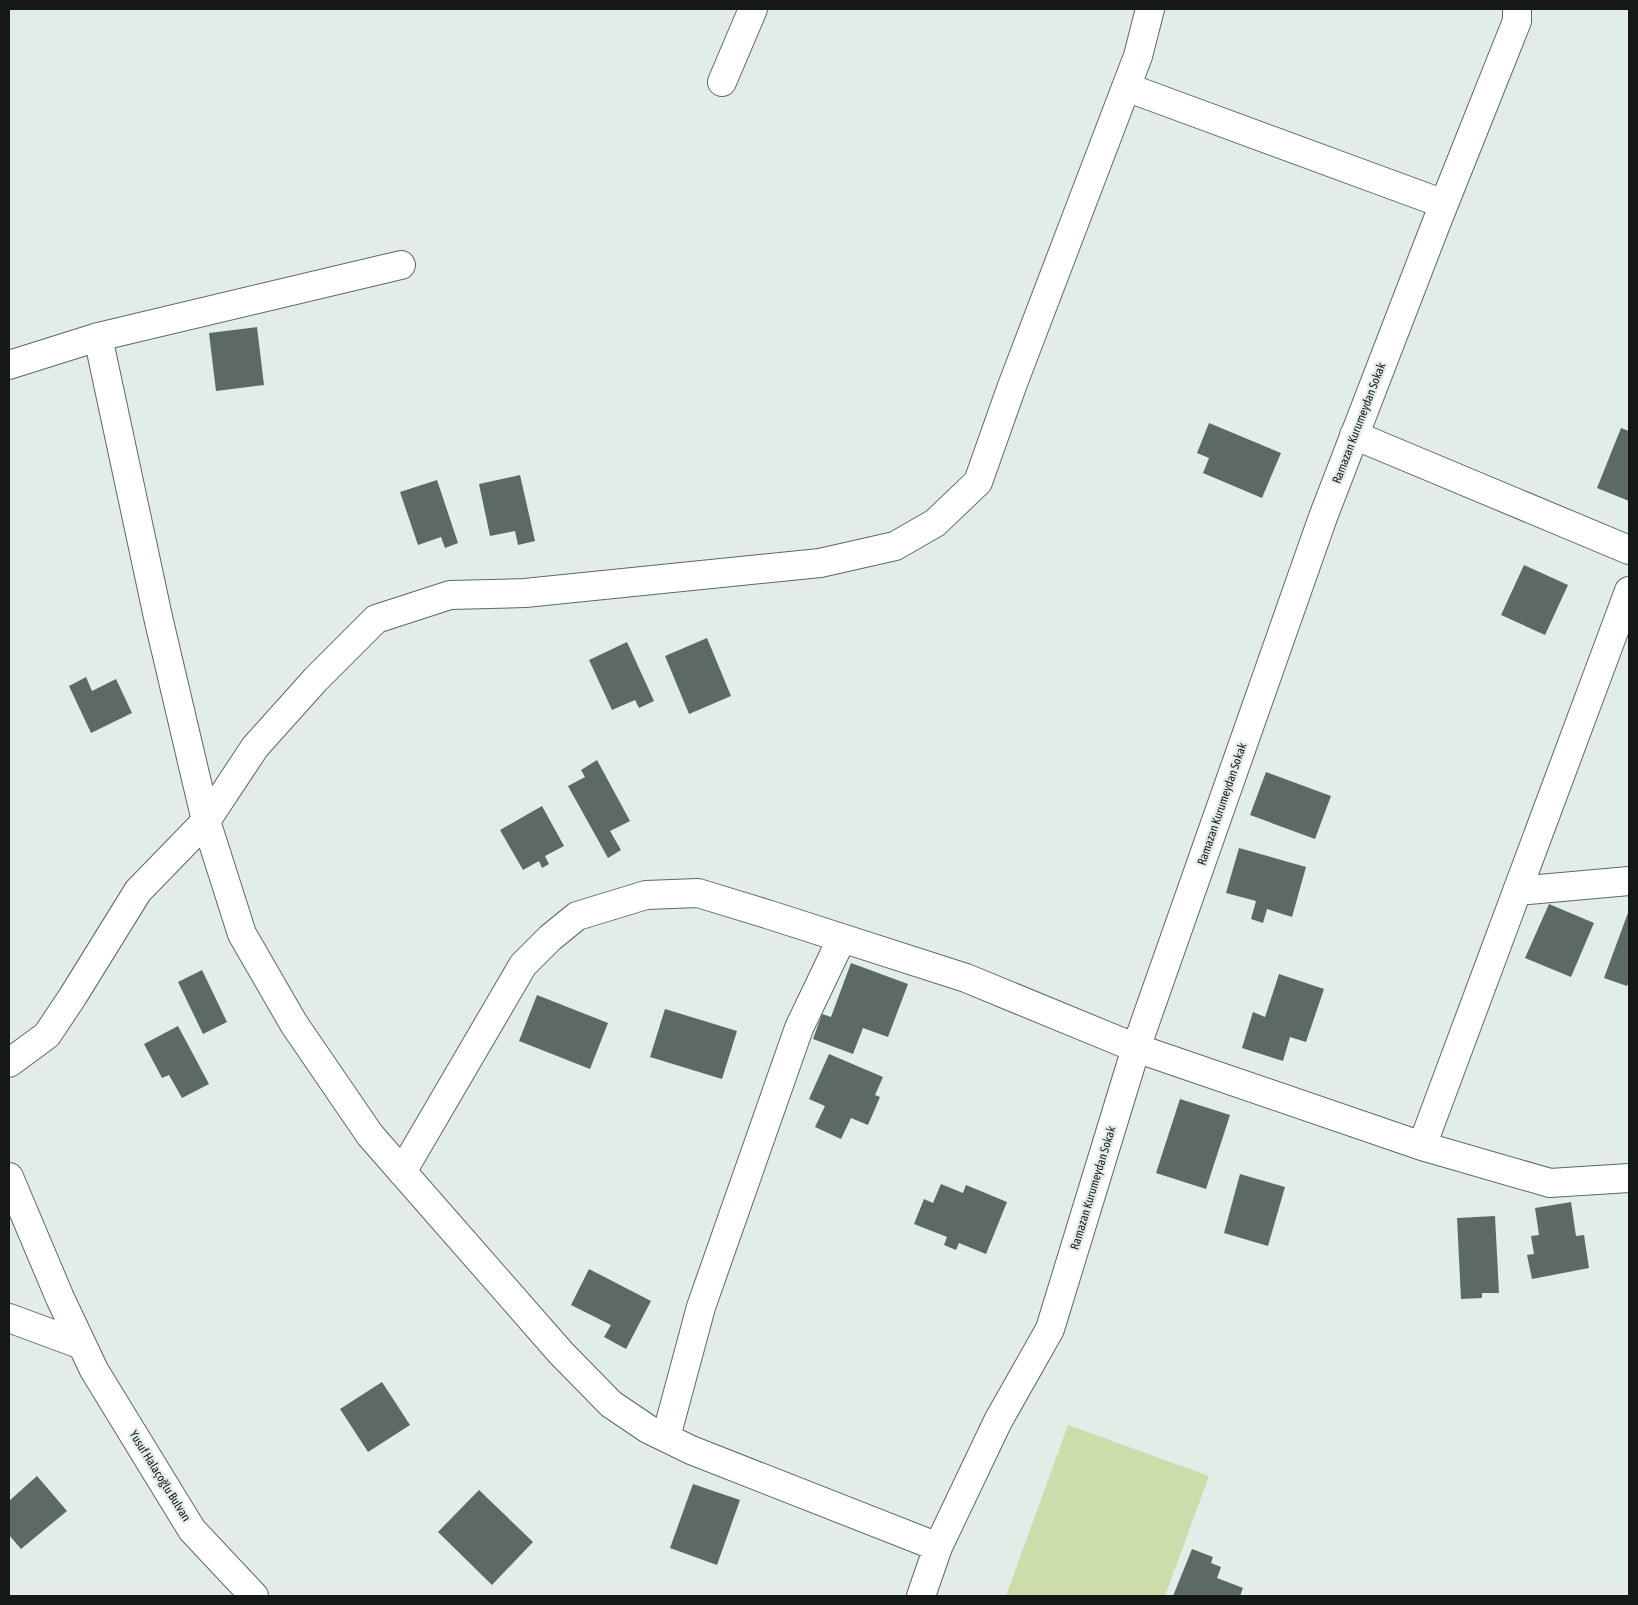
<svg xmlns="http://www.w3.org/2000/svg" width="1638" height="1605" font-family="'Asap Condensed',sans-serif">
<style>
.green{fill:#ccdcaa}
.building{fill:#5d6967}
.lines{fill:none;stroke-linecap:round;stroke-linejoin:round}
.minor-casing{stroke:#5e6862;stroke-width:30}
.minor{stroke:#fff;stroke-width:28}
.labels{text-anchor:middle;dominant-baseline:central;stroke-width:4.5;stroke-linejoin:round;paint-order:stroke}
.street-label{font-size:12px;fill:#141816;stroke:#e2ede7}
</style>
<rect width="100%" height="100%" fill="#e2ede7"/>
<path class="green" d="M1068,1425L1209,1476L1165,1596H1006Z"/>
<path class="building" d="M257,327L264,385L216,391L209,333Z
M1209,423L1281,453L1262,498L1203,473L1209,458L1197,453Z
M1621,428L1629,431V501L1597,488Z
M520,475L535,541L518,545L515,531L490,536L479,484Z
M437,480L458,543L445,548L441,537L418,545L400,492Z
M1524,565L1568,585L1545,635L1501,615Z
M707,638L731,696L689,714L665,656Z
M627,642L654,701L639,708L635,700L612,710L589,660Z
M86,677L92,691L116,679L132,713L91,733L69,686Z
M597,760L630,821L610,831L621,850L608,858L568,786L585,777L581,770Z
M1266,772L1331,796L1315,839L1250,815Z
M542,806L564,846L545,856L549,864L542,868L539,861L523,870L500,830Z
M1239,848L1306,867L1292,917L1267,909L1263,923L1251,919L1256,901L1226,893Z
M1549,904L1594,923L1571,977L1525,958Z
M1629,910V981L1627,986L1604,978Z
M851,963L908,984L888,1037L863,1028L853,1054L813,1039L822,1014L831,1017Z
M202,970L227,1022L203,1034L178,982Z
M1279,974L1324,989L1306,1042L1290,1037L1283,1061L1242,1048L1253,1012L1265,1017Z
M537,995L608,1023L590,1069L519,1041Z
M665,1009L737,1031L722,1079L650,1057Z
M178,1026L209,1084L182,1098L169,1075L162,1078L144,1044Z
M829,1054L883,1077L875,1095L880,1097L868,1125L851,1118L841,1139L815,1127L825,1106L809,1099Z
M1180,1099L1230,1115L1206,1189L1156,1173Z
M1240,1174L1285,1187L1268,1246L1224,1233Z
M941,1184L963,1193L966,1185L1007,1202L986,1254L959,1243L956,1250L944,1245L947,1237L914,1224L924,1199L933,1203Z
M1571,1202L1576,1236L1584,1235L1589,1268L1532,1279L1527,1255L1534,1254L1531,1236L1539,1235L1535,1208Z
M1495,1216L1499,1293H1482V1298L1461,1299L1457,1218Z
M589,1269L651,1301L626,1349L604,1337L611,1325L571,1305Z
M382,1382L410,1425L368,1452L340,1409Z
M37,1476L67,1511L21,1549L9,1535V1501Z
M693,1484L740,1500L717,1565L670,1548Z
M479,1490L533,1542L492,1585L438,1532Z
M1192,1549L1213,1557L1211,1563L1221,1567L1217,1578L1243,1588L1240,1596H1173Z"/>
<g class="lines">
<defs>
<path id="minor" d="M722,82L753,9
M1126,87L1444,204
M98,337L158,617L206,821L242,934L294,1024L370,1135L561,1353L611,1404L648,1429L691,1450L938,1547
M9,365L98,337L401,265
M1354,435L1629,550
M1517,891L1629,881
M9,1063L47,1035L73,996L138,891L206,821L255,747L316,679L376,619L450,595L525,593L820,563L895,546L935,523L978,482L1012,386L1138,56L1150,9
M1422,1146L1629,591
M402,1172L523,965L550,938L577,916L646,895L698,893L770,915L966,978L1136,1048L1422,1146L1550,1183L1629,1178
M9,1177L60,1298L94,1370L192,1530L254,1596
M9,1318L82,1345
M666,1437L701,1307L799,1028L842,938
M921,1596L938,1547L998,1421L1050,1329L1136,1048L1323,517L1436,224L1517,21V9"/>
</defs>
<use href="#minor" class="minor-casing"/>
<use href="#minor" class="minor"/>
</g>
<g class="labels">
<g class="street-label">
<text transform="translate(1359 423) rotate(-69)">Ramazan Kurumeydan Sokak</text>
<text transform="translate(1222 804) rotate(-71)">Ramazan Kurumeydan Sokak</text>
<text transform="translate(1093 1188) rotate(-73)">Ramazan Kurumeydan Sokak</text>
<text transform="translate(160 1476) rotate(58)">Yusuf Halaçoğlu Bulvarı</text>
</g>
</g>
<rect width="1638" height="1605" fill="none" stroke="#141816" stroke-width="20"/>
</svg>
